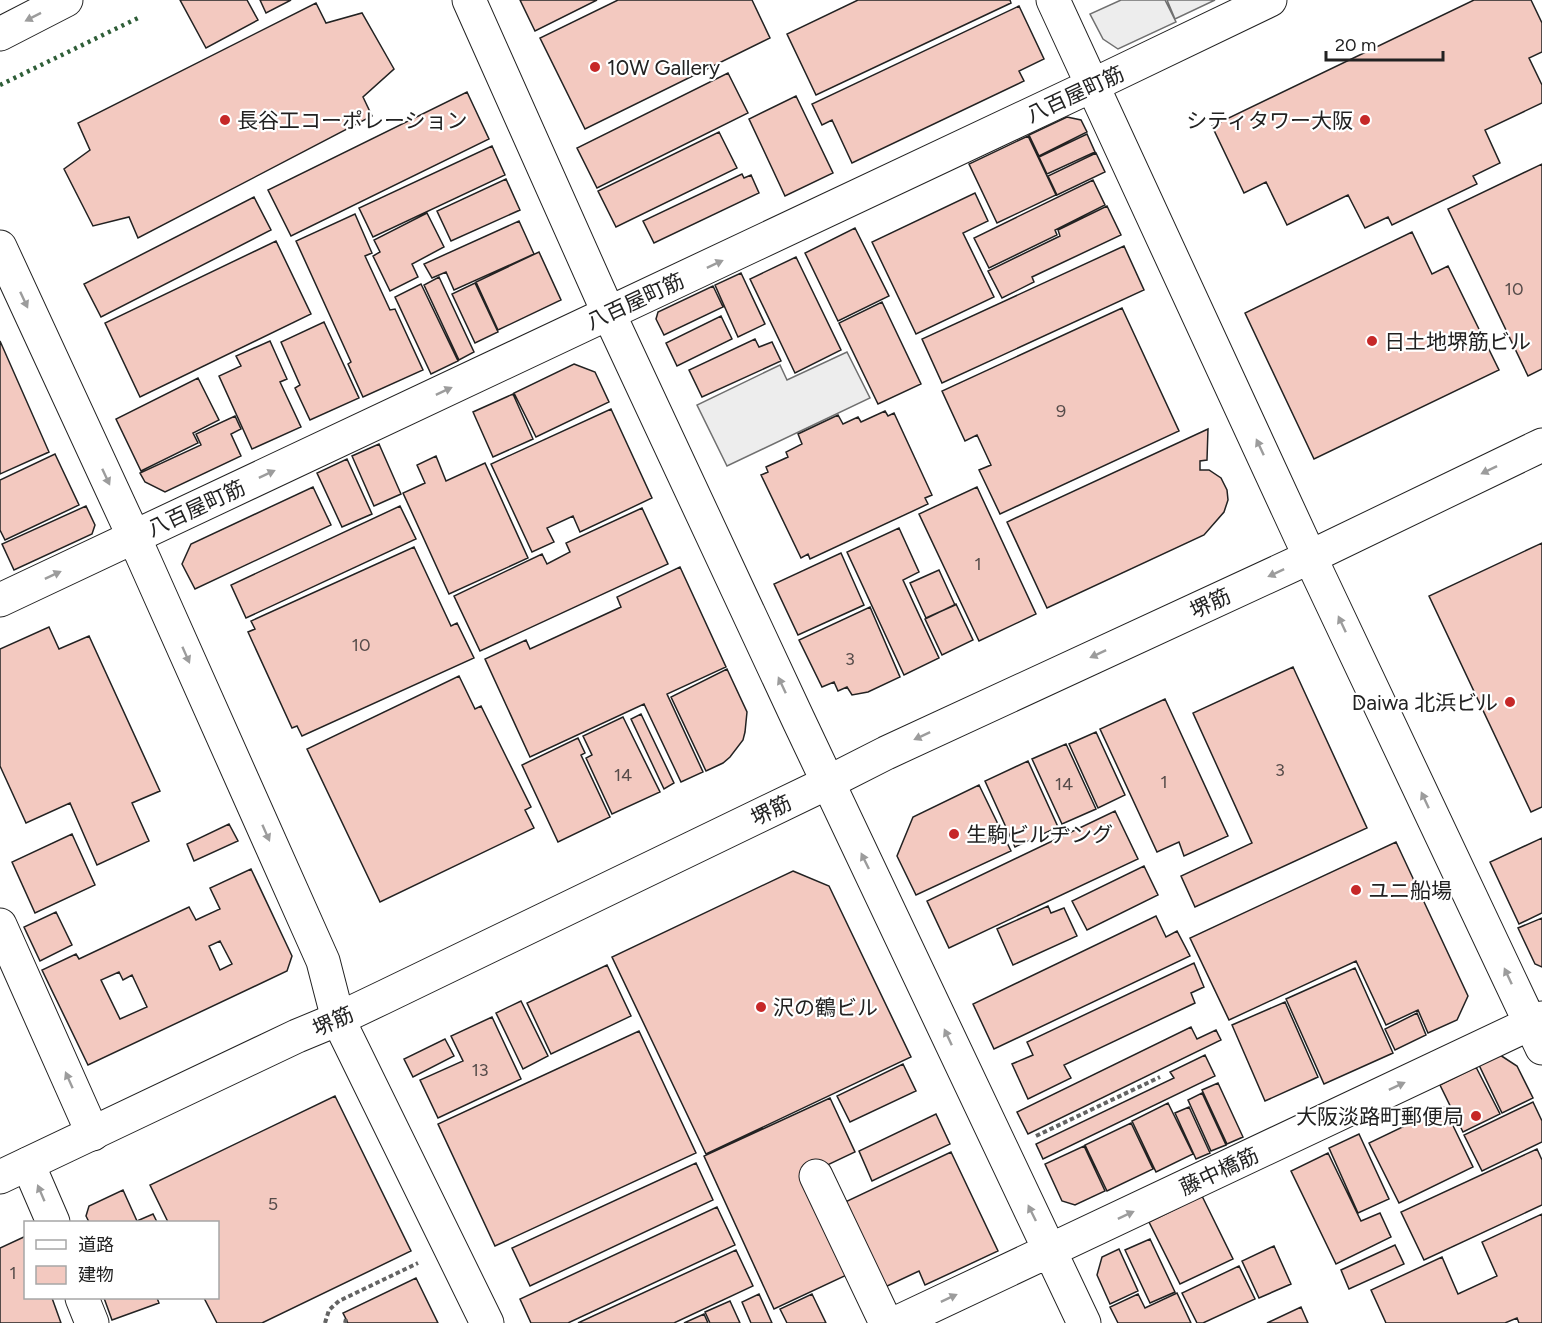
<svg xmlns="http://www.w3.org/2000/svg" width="1542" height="1323" font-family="Figtree,'Noto Sans JP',sans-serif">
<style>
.parking{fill:#ededed;stroke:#6f6f6f;stroke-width:1.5}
.building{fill:#f3c9c0;stroke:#222;stroke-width:1.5;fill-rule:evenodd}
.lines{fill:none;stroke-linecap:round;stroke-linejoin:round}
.minor-casing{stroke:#222;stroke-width:35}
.major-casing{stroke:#222;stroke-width:35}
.path{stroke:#646464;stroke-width:4;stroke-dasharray:4.5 3;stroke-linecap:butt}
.minor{stroke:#fff;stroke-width:33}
.major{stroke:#fff;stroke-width:33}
.hedge{stroke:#2f5e38;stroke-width:4.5;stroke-dasharray:3 4.5;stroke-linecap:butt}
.oneway{fill:#9c9c9c}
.poi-dot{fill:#c62828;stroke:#fff;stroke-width:2}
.labels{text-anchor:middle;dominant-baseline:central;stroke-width:4.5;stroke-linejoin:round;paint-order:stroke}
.number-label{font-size:18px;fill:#564c4a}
.poi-label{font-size:21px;fill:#222;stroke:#fff;text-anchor:start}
.street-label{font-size:21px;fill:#222;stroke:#fff}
</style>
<rect width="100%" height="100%" fill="#fff"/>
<path class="parking" d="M1121,0H1165L1176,22L1118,49L1103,39L1090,14Z
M1167,0H1215L1175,19Z
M847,352L870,398L727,466L697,405L780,365L787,380Z"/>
<path class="building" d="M180,0H247L258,20L206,48Z
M260,0H291L266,13Z
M520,0H597L535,31Z
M618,0H752L770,38L585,129L540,38Z
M858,0H1010L1011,3L816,95L787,34Z
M1474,0H1531L1542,23V52L1529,58L1542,85V103L1485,130L1500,163L1473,176L1477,184L1392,225L1388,217L1365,228L1348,195L1287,225L1266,182L1244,193L1212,126Z
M316,3L326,23L362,13L394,69L363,97L372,116L138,238L129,217L93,226L64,169L90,150L78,123Z
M1019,6L1044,59L1019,71L1024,81L852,163L832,120L822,125L812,104Z
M728,73L748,113L597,188L577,148Z
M467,92L489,139L291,236L268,190Z
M796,96L833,173L785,196L749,119Z
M1067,117L1081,120L1087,132L1039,156L1029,135Z
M719,132L737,168L616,227L598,191Z
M1087,134L1095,152L1047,174L1039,157Z
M1028,136L1056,195L997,223L969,164Z
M492,146L505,175L373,237L359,208Z
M1096,153L1105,172L1057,195L1048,176Z
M1542,164V369L1528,376L1448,209Z
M742,174L744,178L751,175L759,193L654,243L643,221Z
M506,179L520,210L451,241L437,211Z
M1093,180L1105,205L1055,230L1057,235L989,268L974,238Z
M975,193L988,221L963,233L994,297L916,334L872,242Z
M254,197L271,230L101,317L84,284Z
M1107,206L1121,235L1032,277L1034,282L1002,298L988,271L1060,236L1058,230Z
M427,213L444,247L412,264L418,277L390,291L373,256L380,252L374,240Z
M355,214L372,253L365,256L390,310L395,309L423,370L363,397L348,364L351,362L296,241Z
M519,221L534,254L454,290L446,272L432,278L424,264Z
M855,228L889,296L838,321L805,253Z
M1412,232L1432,274L1448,266L1499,370L1314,459L1245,313Z
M276,241L311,314L140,397L105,323Z
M1124,246L1144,290L942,383L922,339Z
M539,252L561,300L498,330L476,282Z
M796,257L841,350L795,373L750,279Z
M741,273L765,324L738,337L715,285Z
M439,277L474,352L459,360L424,285Z
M475,283L498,332L475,343L452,294Z
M421,284L458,361L431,374L395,297Z
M713,286L723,307L664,335L656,319L658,312Z
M882,302L921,384L878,404L839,323Z
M1122,308L1179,431L1000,514L979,470L991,465L977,435L965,441L942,391Z
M721,316L732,339L677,366L666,343Z
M324,322L359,398L310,420L295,388L300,385L281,342Z
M755,339L759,347L772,342L781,361L702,397L689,370Z
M0,341L49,452L0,474Z
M270,341L287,379L280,382L301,427L252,449L219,376L241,366L236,356Z
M574,364L595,372L609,402L536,437L514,393Z
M198,378L219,420L193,433L198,443L141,471L116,419Z
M513,394L533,439L493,457L473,412Z
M611,409L652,498L580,532L573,516L547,528L554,542L532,552L491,464Z
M885,411L888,416L894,413L932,495L925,498L928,504L810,559L808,554L801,558L761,475L768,472L766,467L788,457L786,452L802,444L798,434L838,415L843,424L858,417L861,422Z
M235,416L241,429L231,434L241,456L165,492L145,482L140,473L201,445L196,434Z
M1208,429L1207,460L1200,461V470H1209L1221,478L1227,490L1228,500L1224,512L1204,535L1047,608L1007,522Z
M379,444L401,494L374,506L352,456Z
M55,454L79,505L5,540L0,530V480Z
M436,456L446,481L485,463L528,558L449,594L403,493L425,483L417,465Z
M347,459L372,514L342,527L317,473Z
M313,487L331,525L195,589L182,564L191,544Z
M977,487L1036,614L979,641L919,514Z
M86,506L95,525L92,534L14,570L2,544Z
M400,506L416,539L246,618L231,585Z
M642,508L668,564L480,651L454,596L542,554L547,564L570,552L566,543Z
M899,528L919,572L903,580L939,658L904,675L847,552Z
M1542,543V807L1531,812L1429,596Z
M414,547L451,626L457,623L474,658L302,736L297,726L292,728L248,632L255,629L251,621Z
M841,553L864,605L798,635L774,584Z
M680,567L726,667L667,694L703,772L681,782L644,704L530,757L485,659L526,640L530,649L621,607L617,597Z
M939,570L955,605L926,618L910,583Z
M956,604L973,640L942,655L925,619Z
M870,607L900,677L868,692L852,695L847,687L838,691L834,682L822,687L799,640Z
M49,627L59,649L89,636L160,791L132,803L149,841L97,865L70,803L26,823L0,766V649Z
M1293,667L1367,828L1195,907L1181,876L1252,843L1193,713Z
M727,669L747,712L745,732L743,740L730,757L723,763L706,771L671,697Z
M459,676L475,709L481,706L531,807L525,810L534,828L380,902L307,749Z
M1165,699L1228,836L1184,856L1179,842L1157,852L1100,729Z
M641,714L674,783L664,789L631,719Z
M623,717L660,792L612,814L586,758L592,755L583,736Z
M1096,732L1125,795L1098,808L1069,744Z
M578,738L585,753L581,755L610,817L558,842L522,765Z
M1066,744L1096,809L1062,824L1032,759Z
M1028,761L1058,827L1015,847L985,781Z
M979,785L1011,851L916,895L897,856L913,817Z
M1115,811L1138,859L949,948L927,901Z
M229,824L238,841L194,861L187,844Z
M72,834L95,885L35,913L12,862Z
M1542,838V913L1519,924L1490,862Z
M1396,842L1468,996L1457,1020L1428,1033L1418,1010L1386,1025L1356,961L1229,1020L1190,938Z
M1144,866L1158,895L1087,930L1072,901Z
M251,869L292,956L287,971L88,1065L42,970L76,954L79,959L189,907L196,920L220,909L210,888ZM220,941L232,964L220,970L209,946ZM119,972L123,980L132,975L147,1007L120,1019L101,980Z
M793,871L829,886L911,1057L706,1154L612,957Z
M1048,906L1051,913L1064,908L1077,936L1013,965L997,929Z
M56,912L72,945L40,961L24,927Z
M1156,916L1166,937L1177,931L1190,956L994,1049L973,1004Z
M1542,918V967L1535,964L1518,928Z
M1194,963L1204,987L1191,993L1195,1003L1064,1065L1071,1078L1028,1099L1012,1064L1033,1055L1027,1042Z
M607,965L631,1016L551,1054L527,1003Z
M1355,968L1393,1053L1324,1084L1286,999Z
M521,1001L548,1056L523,1069L496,1013Z
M1285,1002L1318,1077L1265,1101L1232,1025Z
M1417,1013L1426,1035L1395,1050L1385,1029Z
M492,1017L521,1079L438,1118L420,1080L463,1061L451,1036Z
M1191,1027L1197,1039L1216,1030L1221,1040L1028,1134L1017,1112Z
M639,1031L696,1153L495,1246L438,1124Z
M445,1039L454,1056L413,1077L404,1059Z
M1205,1055L1215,1076L1043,1159L1036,1144L1174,1078L1170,1072Z
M1500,1055L1517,1066L1533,1098L1502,1113L1479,1065Z
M903,1064L916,1091L850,1122L837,1096Z
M1476,1067L1500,1114L1463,1132L1440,1085Z
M1218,1083L1243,1137L1227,1144L1202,1090Z
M1202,1093L1226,1145L1211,1151L1188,1100Z
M335,1096L411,1251L262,1323H217L204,1298H218V1222H168L150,1185Z
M830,1098L855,1152L806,1175L851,1273L774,1309L704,1156Z
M1533,1102L1542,1121V1142L1482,1171L1464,1135Z
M1168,1103L1193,1154L1156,1172L1132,1121Z
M1189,1107L1210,1153L1196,1159L1175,1113Z
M1444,1107L1473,1167L1399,1203L1369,1143Z
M936,1114L950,1144L872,1181L859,1151Z
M1131,1123L1153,1169L1107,1191L1085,1145Z
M1359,1134L1389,1199L1358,1213L1329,1148Z
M1084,1146L1105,1191L1075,1205L1062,1201L1045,1164Z
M1537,1149L1542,1160V1205L1424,1260L1401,1212Z
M951,1152L998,1251L925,1285L919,1271L883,1288L843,1203Z
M1328,1153L1361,1221L1380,1213L1391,1237L1336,1264L1291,1171Z
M696,1163L713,1200L530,1286L512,1248Z
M123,1190L137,1221L153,1214L157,1222H89L86,1216L89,1206Z
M1202,1196L1233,1259L1180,1284L1149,1222Z
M717,1207L735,1245L568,1323H531L520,1299Z
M1542,1214V1323H1519L1517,1318L1505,1323H1386L1371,1290L1442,1257L1458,1294L1497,1276L1482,1242Z
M26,1236V1298H52L61,1323H0V1248Z
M1150,1239L1175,1292L1150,1303L1125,1250Z
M1395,1245L1404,1264L1349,1289L1341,1270Z
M1274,1246L1291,1284L1259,1298L1242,1261Z
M1119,1249L1138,1291L1110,1304L1097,1275L1102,1257Z
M736,1250L753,1286L674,1323H578Z
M1239,1266L1255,1299L1203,1323H1197L1182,1293Z
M416,1278L438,1323H348L343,1313Z
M1177,1293L1191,1323H1118L1110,1307L1138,1294L1145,1308Z
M759,1294L772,1323H751L742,1302Z
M812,1294L826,1323H787L780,1309Z
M104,1298H157L159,1303L112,1320Z
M730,1301L740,1323H710L705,1312Z
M1301,1307L1308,1323H1267Z
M704,1314L708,1323H684Z"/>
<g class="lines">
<defs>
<path id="minor" d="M469,0L609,314L798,719L1084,1323
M1053,0L1310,557L1542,1048
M0,34L66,0
M0,247L134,537L323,961L338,1019L487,1323
M0,600L1093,85L1270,0
M0,925L93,1134
M28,1164L53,1222
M816,1176L886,1323
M82,1298L92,1323
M896,1323L1542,1018"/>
<path id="major" d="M0,1177L297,1036L338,1019L382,998L827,783L886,753L1310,557L1542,445"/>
</defs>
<use href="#minor" class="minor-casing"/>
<use href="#major" class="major-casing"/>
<path class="path" d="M1036,1136L1160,1077
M325,1323L329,1310L339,1301L418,1263
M345,1323L346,1319"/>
<use href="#minor" class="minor"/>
<use href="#major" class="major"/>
<path class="hedge" d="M0,85L140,17"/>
</g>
<defs><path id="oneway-solid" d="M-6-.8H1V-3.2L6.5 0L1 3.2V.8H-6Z" transform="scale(1.5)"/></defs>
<g class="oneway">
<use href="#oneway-solid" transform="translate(33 17) rotate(153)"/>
<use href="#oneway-solid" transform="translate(715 264) rotate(-25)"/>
<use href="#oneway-solid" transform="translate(24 300) rotate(65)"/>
<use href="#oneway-solid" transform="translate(444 391) rotate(-25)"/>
<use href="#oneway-solid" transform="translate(1260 447) rotate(-115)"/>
<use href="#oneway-solid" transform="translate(1489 470) rotate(154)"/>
<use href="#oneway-solid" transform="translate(267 474) rotate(-25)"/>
<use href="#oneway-solid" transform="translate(106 477) rotate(65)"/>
<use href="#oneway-solid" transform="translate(1276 573) rotate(155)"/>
<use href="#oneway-solid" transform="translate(53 575) rotate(-25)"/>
<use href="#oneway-solid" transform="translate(1342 624) rotate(-115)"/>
<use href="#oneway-solid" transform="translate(1098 654) rotate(155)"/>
<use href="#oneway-solid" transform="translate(186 655) rotate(66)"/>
<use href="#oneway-solid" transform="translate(782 685) rotate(-115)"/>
<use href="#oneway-solid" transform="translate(922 736) rotate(155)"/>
<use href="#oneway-solid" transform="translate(1425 800) rotate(-115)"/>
<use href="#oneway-solid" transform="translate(266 833) rotate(66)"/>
<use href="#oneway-solid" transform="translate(865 861) rotate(-116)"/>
<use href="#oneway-solid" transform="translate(1508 976) rotate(-115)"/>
<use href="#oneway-solid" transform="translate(948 1037) rotate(-115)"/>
<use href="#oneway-solid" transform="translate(69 1080) rotate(-114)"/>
<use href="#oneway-solid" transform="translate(1397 1086) rotate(-25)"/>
<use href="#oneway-solid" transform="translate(41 1193) rotate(-113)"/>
<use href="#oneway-solid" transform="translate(1032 1213) rotate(-116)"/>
<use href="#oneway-solid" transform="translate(1126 1215) rotate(-25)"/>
<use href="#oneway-solid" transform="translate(949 1298) rotate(-25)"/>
</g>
<g class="poi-dot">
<circle cx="595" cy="67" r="6"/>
<circle cx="225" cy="120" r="6"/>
<circle cx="1365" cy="120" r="6"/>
<circle cx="1372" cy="341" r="6"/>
<circle cx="1510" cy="702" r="6"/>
<circle cx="954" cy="834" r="6"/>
<circle cx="1356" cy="890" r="6"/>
<circle cx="761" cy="1007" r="6"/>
<circle cx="1476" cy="1116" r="6"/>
</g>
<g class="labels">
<g class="number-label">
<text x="1514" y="289">10</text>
<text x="1061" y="411">9</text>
<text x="978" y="564">1</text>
<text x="361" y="645">10</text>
<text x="850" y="659">3</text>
<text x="1280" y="770">3</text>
<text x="623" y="775">14</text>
<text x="1164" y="782">1</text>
<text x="1064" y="784">14</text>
<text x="480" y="1070">13</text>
<text x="273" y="1204">5</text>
<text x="13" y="1273">1</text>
</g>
<g class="poi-label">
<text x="607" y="67">10W Gallery</text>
<text x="237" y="120">長谷工コーポレーション</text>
<text x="1353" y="120" text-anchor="end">シティタワー大阪</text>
<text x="1384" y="341">日土地堺筋ビル</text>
<text x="1498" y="702" text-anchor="end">Daiwa 北浜ビル</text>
<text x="966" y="834">生駒ビルヂング</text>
<text x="1368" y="890">ユニ船場</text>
<text x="773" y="1007">沢の鶴ビル</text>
<text x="1464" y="1116" text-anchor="end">大阪淡路町郵便局</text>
</g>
<g class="street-label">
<text transform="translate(1075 94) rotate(-25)">八百屋町筋</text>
<text transform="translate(635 301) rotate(-25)">八百屋町筋</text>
<text transform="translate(196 508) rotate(-25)">八百屋町筋</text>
<text transform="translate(1210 603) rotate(-25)">堺筋</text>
<text transform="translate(771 810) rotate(-26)">堺筋</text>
<text transform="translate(333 1021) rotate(-24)">堺筋</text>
<text transform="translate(1219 1171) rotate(-25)">藤中橋筋</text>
</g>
</g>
<rect x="24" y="1221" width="195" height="78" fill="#ffffff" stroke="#a7a7a7" stroke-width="1.5"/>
<rect x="36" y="1240" width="30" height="9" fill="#ffffff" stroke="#a7a7a7" stroke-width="1.5"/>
<text x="78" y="1251" font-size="18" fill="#222222">道路</text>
<rect x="36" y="1266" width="30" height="18" fill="#f3c9c0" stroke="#a7a7a7" stroke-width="1.5"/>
<text x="78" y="1281" font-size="18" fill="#222222">建物</text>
<path d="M1326 51v9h117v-9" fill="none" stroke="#222222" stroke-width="3"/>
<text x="1335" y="51" font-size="18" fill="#222222" stroke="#ffffff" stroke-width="4.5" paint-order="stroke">20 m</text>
</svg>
